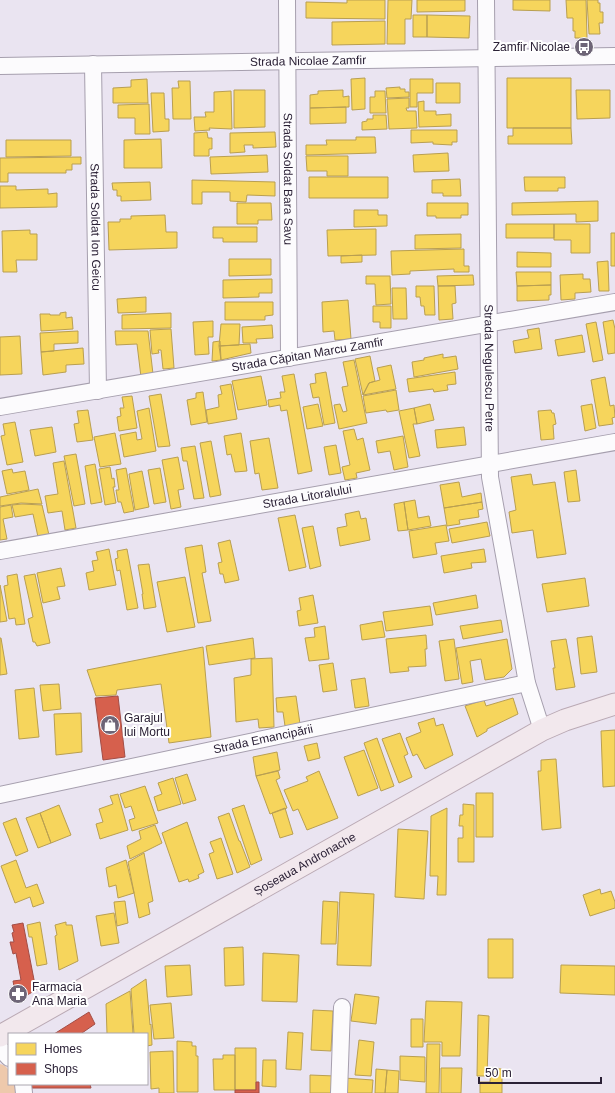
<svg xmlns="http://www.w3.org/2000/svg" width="615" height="1093" font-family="Arial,sans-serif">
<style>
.green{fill:#eec9ac}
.homes{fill:#f6d55c;stroke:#b99f51}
.shops{fill:#d6604d;stroke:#a34d46}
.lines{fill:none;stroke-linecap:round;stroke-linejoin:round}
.minor-casing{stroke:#a69fae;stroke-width:18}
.major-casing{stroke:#baa9b4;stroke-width:23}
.minor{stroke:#fcfbfd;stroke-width:16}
.major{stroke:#f2e8ed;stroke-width:21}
.labels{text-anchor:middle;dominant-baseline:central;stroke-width:4;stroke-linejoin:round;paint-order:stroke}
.poi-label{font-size:12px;fill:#2b2136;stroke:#fff;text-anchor:start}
.street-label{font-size:12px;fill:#2b2136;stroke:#fff}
</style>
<rect width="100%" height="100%" fill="#eae4f1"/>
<path class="green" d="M0,1064C11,1066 9,1076 9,1084H15L17,1093H0Z"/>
<path class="homes" d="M347,0H385V19L306,18V2L347,3Z
M388,0H412L411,19H405V44H387Z
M417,0H465V11L417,12Z
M513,0H550V11L513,10Z
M566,0H586L587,38H575V31H573V18H567Z
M587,0H598V3H600V12H603V23H599L600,34H589Z
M413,15H427V37H413Z
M427,15L470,16L469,38L427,37Z
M385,21V44L332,45V22Z
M365,78V109L352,110L351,79Z
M507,78H571V128H507Z
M147,79L148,103H113V88L131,87V80Z
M410,79H433V93H417V107H410Z
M178,81H190L191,119H173L172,88H179Z
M436,83H460V103H436Z
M400,87V89H405V92H409V97L387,98L386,88Z
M234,90H265V127L234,128Z
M343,90V97L349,96V107L310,108V95L318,94V91Z
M576,90H610V118L577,119Z
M231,91L232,129L209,128L210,130L195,131L194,117H206L205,112H214V92Z
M375,91H385L386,113H370V97H375Z
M151,93H164L165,119H169V131L153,132Z
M409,98V108H406L407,111H416L417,128L389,129L387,99Z
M424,101V111H436V115L451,114V126L419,127L418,102Z
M149,104L150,134H135V118H118V105Z
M346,107V123L310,124V108Z
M373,115H386L387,129L362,130V122L367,121V119H373Z
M513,128H571L572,144H508V136H513Z
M411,130H457V142H452V145L433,144V142L411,143Z
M207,132L208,138H212V149H209V156H194V133Z
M275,132L276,147L253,148V145H244L245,152L230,153V133Z
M356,137H375L376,153L306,155V145H327L326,140H356Z
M161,139L162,168H124V140Z
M6,140H71V156L6,157Z
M448,153L449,171L414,172L413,155Z
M267,155L268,172L211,174L210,157Z
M306,156H348V176H327V171H307Z
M81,157V164H72V170H66V173H8V182H0V158Z
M309,177H388V198H309Z
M524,177H565V188H558V191H525Z
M460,179L461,196H443V193H432V180Z
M192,180L275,182V196L247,195L246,202L230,201V192H202V204H192Z
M150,182L151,200L121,201V196H117V190H113L112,183Z
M0,186H16V190L48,189V194L57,193V207L0,208Z
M598,201V221L576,222V214L512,215V203Z
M237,203H271L272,220H258V224H237Z
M427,203H468V215H461V218H436V216H427Z
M354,210H378V215H387V226L354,227Z
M165,215L166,232H177V248L109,250L108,222H120V219H131V216Z
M506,224H554V238H506Z
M554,224H590V253H571V240H554Z
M213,227H257V242H223V238H213Z
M376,229V255L328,256L327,230Z
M30,230V234H37V260H16L17,272H3L2,231Z
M611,233H615V266H611Z
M461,234V248L415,249V235Z
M464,249V266H469V272H454V269L410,271V274L392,275L391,251Z
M517,252L551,253V267H517Z
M362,255V262L341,263V256Z
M229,259H271V275L229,276Z
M608,261L609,291H599L597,262Z
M516,272H551V285L517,286Z
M583,274V279H590L591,292L575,293V299L561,300L560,275Z
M473,275L474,285L438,286L437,276Z
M366,276H390L391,304L376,305L375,284H366Z
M272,279V293H259V297L223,298V280Z
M551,285V295H549V300L517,301V286Z
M416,286H434L435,315H425L424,306H421L420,297H416Z
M438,286H455L456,303L452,304L453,319L439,320Z
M392,288H406L407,319H393Z
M146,297V312L118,313L117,299Z
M348,300L351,339L335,340L334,331L323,332L322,302Z
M225,302H273V315L265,316V320H225Z
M373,306H391V328H380V322H373Z
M66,312V318L72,317L73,329L41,331L40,314H50V315H60V313Z
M171,313V328L122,329V315Z
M613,320L615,329V353L608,354L603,322Z
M213,321V337H208L209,354L195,355L193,322Z
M596,322L603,360L593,362L586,324Z
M221,324H240L239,345L219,346Z
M272,325L273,338L256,339L257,343H243L242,327Z
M539,328L542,349L515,353L513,341L529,338L527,330Z
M171,329L174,368L163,369L161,350H158L159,353L152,354L150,330Z
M78,331V343L54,344V351L41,352L40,333Z
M115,331H148L153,374L141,377L137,344L116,345Z
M582,335L585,352L558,356L555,340Z
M20,336L22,374L0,375V337Z
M220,341L221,360L212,361L213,342Z
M250,344L251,353L221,360L219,346Z
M83,348L84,364L66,365V372L43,375L41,352Z
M443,354V358L456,356L458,369L414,377L412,362L424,360V358Z
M370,356L375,381L369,383L363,395L355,359Z
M354,360L367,423L339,429L334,405L340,404L343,412L347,411L342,387L348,386L343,362Z
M391,365L396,389L363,395L369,383L380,380L377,368Z
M326,372L335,423L324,425L319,397L313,398L310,384L316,383L315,374Z
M455,372L456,384L447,385L448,390L434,392L433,389L409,392L407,379Z
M294,374L312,471L298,474L287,410L281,411L280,405L269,407L268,400L281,398L280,392H285L282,376Z
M261,376L267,405L238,410L232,381Z
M605,377L610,406L614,405L615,417L612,418L613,424L599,426L591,380Z
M231,384L237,419L208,424L206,410L219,407L218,395L222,394L220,386Z
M396,390L399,410L387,412L386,410L366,413L363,396Z
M203,392L207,422L191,425L187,400L196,398V393Z
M161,394L170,446L158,447L149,396Z
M132,396L137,428L119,431L117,417L121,416L120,408H124L122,397Z
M318,404L323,426L307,429L303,407Z
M430,404L434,420L417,424L414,408Z
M592,404L596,428L585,431L581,406Z
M149,408L156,451L124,457L120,435L136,432L137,440L142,439L137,411Z
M414,408L417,424H413L420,456L409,458L399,411Z
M88,410L93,440L77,442L74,424L79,423L77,411Z
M551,410L552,413H554L556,424L553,425L554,439L541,440L538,411Z
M15,422L23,462L7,465L1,436L5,435L3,424Z
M52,427L56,452L35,456L30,430Z
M464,427L466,445L437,448L435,430Z
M354,429L357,440L363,438L370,470L356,473L357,478L345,480L342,467L350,465L343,431Z
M115,433L121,464L100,467L94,437Z
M241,433L247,471L235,472L231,454L227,455L224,436Z
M403,436L408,467L394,470L390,451L378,453L376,441Z
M269,438L278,488L262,490L259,473L255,474L250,441Z
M211,441L221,495L210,497L200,443Z
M336,445L341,473L329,475L324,447Z
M195,446L204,498L194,499L187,461H183L181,448Z
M76,454L85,504L74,506L64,456Z
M178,457L184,489L178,490L181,507L171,509L162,460Z
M64,461L76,528L65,530L62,511L48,513L45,496L58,494L53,463Z
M95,464L102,502L91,504L85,466Z
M110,467L112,479L114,478L115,487H113L116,503L105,505L99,469Z
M126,468L134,511L124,513L121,502H118L116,490H119L116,470Z
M160,468L166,502L154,504L148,470Z
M12,469L13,473L25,471L29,490L7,494L2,471Z
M576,470L580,501L568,502L564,472Z
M142,471L149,507L135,510L129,474Z
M531,474L533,485L555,482L566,554L537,558L533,530L512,533L509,512L516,510L511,477Z
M459,482L462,497L481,493L482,502L444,508L440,485Z
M38,489L42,504L21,503L0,506V497Z
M415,500L418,518L429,516L431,526L408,530L404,502Z
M404,502L408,530L398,531L394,504Z
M482,502L483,509L478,510L479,517L459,520L460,524L447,526L444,508Z
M22,504L42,505L49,535L38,537L33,514L15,517L12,505Z
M11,505L13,517L3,519L7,539L0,540V507Z
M359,511L361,519L366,518L370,540L340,546L337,528L347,526L345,514Z
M295,515L306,567L289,571L278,518Z
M487,522L490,536L452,543L449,529Z
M446,525L449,541L435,543L437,554L413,558L409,531Z
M313,526L321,566L310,569L302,528Z
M230,540L239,580L225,583L223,574H220L218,563L222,562L218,543Z
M202,545L206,572L202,573L211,621L198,623L185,548Z
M109,549L116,585L89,590L86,573L94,571L92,561L98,560L96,552Z
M127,549L138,608L127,610L120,570L117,571L115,559L118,558L117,551Z
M484,549L486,562L471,563L472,568L444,573L441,556Z
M149,564L156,607L144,609L142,594H143L138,565Z
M61,568L65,586L57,587L60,599L43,603L37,573Z
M17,574L25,624L16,625L15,618L9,619L4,586L8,585L7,576Z
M35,574L50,643L37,646L35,642H33L28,619L33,617L24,576Z
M185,577L195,627L167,632L157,582Z
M585,578L589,606L547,612L542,584Z
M0,585L7,621L0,622Z
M313,595L318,623L299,626L297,611L301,610L299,598Z
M476,595L478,608L436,615L433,603Z
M430,606L433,625L386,631L383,612Z
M501,620L503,632L463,639L460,626Z
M382,621L385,637L362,640L360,625Z
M325,626L329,659L309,661L305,638L315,637L314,628Z
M426,635L427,649H425L426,666L408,667L409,671L390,673L386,639Z
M592,636L597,672L581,674L577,638Z
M0,638H1L7,674L0,675Z
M253,638L255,658L209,665L206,646Z
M454,639L459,679L445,681L439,641Z
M507,639L512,669L504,677L485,680L481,659L470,661L473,682L462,684L456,648Z
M566,639L575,687L556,690L553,668H555L551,641Z
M203,647L211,737L169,743L161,684L117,690L116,695L96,696L87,670Z
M272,658L274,727L259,728L258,719L236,722L234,678L251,675V659Z
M333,663L337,690L323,692L319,665Z
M365,678L369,706L355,708L351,680Z
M59,684L61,709L43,711L40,685Z
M34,688L39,737L19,739L15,690Z
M296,696L300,724L285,726L283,712H277L276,698Z
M513,698L518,714L487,729V731L477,737L465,706L484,700L486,706Z
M81,713L82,752L56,755L54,714Z
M434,718L436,726L443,724L453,755L425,769L417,754L413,756L406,738L421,732L418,723Z
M615,730V786L603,787L601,731Z
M400,733L408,754L404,756L412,777L399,783L382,739Z
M377,738L394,786L381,791L364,743Z
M317,743L320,758L308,761L304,746Z
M364,750L378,788L358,796L344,757Z
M277,752L280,770L256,776L253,757Z
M556,759L561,828L542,830L538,771H541V760Z
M278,771L280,778L276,780L287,808L270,814L256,776Z
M319,771L338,818L307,830L298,809L293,811L284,790L308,781L306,777Z
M187,774L196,800L183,804L175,778Z
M173,778L181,804L158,811L154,797L162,794L158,783Z
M145,786L158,823L132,831L129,820L135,818L131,806L125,808L120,794Z
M476,793H493V837H476Z
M118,794L128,830L100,839L96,824L103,822L99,809L113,804L110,796Z
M463,804L474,805V862H458V838H463V826H459L460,815H463Z
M59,805L71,835L51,843L40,813Z
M244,805L262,860L251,865L232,809Z
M285,808L293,834L280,838L272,813Z
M447,808L446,895H437L438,876H430L431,816Z
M40,813L51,843L38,848L26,818Z
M229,813L239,841H240L250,867L237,873L218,817Z
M16,818L28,851L16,856L3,823Z
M187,822L204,872L198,875L199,878L189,882L188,879L179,882L162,833Z
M155,825L162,843L130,859L127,846L141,839L139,831Z
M398,829L428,831L424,899L395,897Z
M221,838L233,874L217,879L209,854L214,852L210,842Z
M144,853L153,901L148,903L150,914L139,918L128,862Z
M16,860L26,888L37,884L44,903L33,907L30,897L15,903L1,866Z
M126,860L134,893L118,898L116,885L109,887L106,868Z
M600,889L601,894L611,891L615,902V908L590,916L583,895Z
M340,892L374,894L371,966L337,965Z
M125,901L128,923L117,926L114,902Z
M323,901L338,902L336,944H321Z
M114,913L119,943L101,946L96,916Z
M40,922L47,964L37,966L32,937H29L27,925Z
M66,922V925H72L78,961L59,970L55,936L57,935L55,925Z
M488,939H513V978H488Z
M243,947L244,985L225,986L224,948Z
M263,953L299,955L297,1002L262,1001Z
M190,965L192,995L167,997L165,966Z
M561,965L615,966V995L560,993Z
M146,979L150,1025L151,1024L152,1045L147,1046V1034H134L131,989Z
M130,991L133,1034H107L106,1004Z
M355,994L379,997L376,1024L351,1021Z
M426,1001L462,1002L460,1056H442V1042H424Z
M171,1003L174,1038L154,1039L150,1005Z
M313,1010L333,1011L331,1051L311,1050Z
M478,1015L489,1016L487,1076H477Z
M411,1019H423V1047H411Z
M288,1032L303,1033L301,1070L286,1069Z
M359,1040L374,1042L371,1076L355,1075Z
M177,1041L192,1042V1046H196V1056H198V1092H177Z
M427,1044H440L439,1093H426Z
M235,1048H256V1090H235Z
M173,1051L174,1093H159V1088L151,1089L150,1052Z
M223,1055H235V1090H214L213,1059H223Z
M400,1056L425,1057V1082L400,1080Z
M263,1060H276V1087L262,1086Z
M441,1068H462L461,1093H441Z
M491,1068L502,1069V1093H480V1082H490Z
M376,1069L387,1070L385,1093H375Z
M387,1070L399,1071L398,1093H385Z
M310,1075L335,1076L334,1093H310Z
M344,1078L373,1080L372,1093H344Z"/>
<path class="shops" d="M118,696L125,757L103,760L95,698Z
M23,923L36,990L20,999L16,997L13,981L21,980L16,953L13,954L10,942H14L12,933L14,932L12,925Z
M89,1012L95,1024L82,1033V1034H54Z
M256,1082H259V1093H235V1090H256Z
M31,1084H90L91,1088H32Z"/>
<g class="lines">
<defs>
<g id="minor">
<path id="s1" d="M287,0L289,358"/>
<path id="s2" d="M486,0L490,477L527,683L542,730"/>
<path id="s3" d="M93,64L98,391"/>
<path id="s4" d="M0,66L615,56"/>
<path id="s5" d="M0,407L615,302"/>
<path id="s6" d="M0,551L615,442"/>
<path id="s7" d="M0,795L527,683"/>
<path d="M0,1048L9,1058"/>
<path d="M23,1084L24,1093"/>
<path d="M339,1093L342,1007"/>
</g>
<g id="major">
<path id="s8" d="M0,1036L542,730L565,720L615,704"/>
</g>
</defs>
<use href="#minor" class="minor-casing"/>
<use href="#major" class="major-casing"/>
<use href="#minor" class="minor"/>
<use href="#major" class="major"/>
</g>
<defs>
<symbol id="bus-disc" viewBox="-11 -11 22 22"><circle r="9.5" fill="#6e6577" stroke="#fff"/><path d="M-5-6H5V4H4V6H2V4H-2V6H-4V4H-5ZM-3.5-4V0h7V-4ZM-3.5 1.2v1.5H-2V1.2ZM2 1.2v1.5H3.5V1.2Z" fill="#fff"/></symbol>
<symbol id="shop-disc" viewBox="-11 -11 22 22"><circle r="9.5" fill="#6e6577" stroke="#fff"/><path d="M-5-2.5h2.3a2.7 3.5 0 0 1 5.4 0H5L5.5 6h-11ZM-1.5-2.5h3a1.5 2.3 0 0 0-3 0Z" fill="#fff"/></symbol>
<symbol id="pharmacy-disc" viewBox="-11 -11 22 22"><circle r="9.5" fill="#6e6577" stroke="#fff"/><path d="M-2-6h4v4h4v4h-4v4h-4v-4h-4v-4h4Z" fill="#fff"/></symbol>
</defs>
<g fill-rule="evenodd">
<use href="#bus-disc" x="573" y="36" width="22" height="22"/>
<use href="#shop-disc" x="99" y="714" width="22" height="22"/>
<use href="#pharmacy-disc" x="7" y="983" width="22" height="22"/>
</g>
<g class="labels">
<g class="poi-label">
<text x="570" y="47" text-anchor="end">Zamfir Nicolae</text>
<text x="124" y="718">Garajul<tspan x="124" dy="14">lui Mortu</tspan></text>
<text x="32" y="987">Farmacia<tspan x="32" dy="14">Ana Maria</tspan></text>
</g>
<g class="street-label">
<text stroke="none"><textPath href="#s4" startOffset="308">Strada Nicolae Zamfir</textPath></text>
<text stroke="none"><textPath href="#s1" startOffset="179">Strada Soldat Bara Savu</textPath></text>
<text stroke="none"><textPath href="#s3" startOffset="163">Strada Soldat Ion Geicu</textPath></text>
<text stroke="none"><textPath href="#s5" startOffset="312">Strada Căpitan Marcu Zamfir</textPath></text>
<text stroke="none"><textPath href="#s2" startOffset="368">Strada Negulescu Petre</textPath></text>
<text stroke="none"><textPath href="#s6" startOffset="312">Strada Litoralului</textPath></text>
<text stroke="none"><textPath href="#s7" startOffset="269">Strada Emancipării</textPath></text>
<text stroke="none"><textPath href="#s8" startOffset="350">Șoseaua Andronache</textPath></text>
</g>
</g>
<rect x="8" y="1033" width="140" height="52" fill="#ffffff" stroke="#aaa6af"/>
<rect x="16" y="1043" width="20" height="12" fill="#f6d55c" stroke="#aaa6af"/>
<text x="44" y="1053" font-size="12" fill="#2b2136">Homes</text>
<rect x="16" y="1063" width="20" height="12" fill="#d6604d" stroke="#aaa6af"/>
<text x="44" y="1073" font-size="12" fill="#2b2136">Shops</text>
<path d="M479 1077v6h122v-6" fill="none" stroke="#2b2136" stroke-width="2"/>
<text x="485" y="1077" font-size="12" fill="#2b2136" stroke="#ffffff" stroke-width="3" paint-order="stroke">50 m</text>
</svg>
